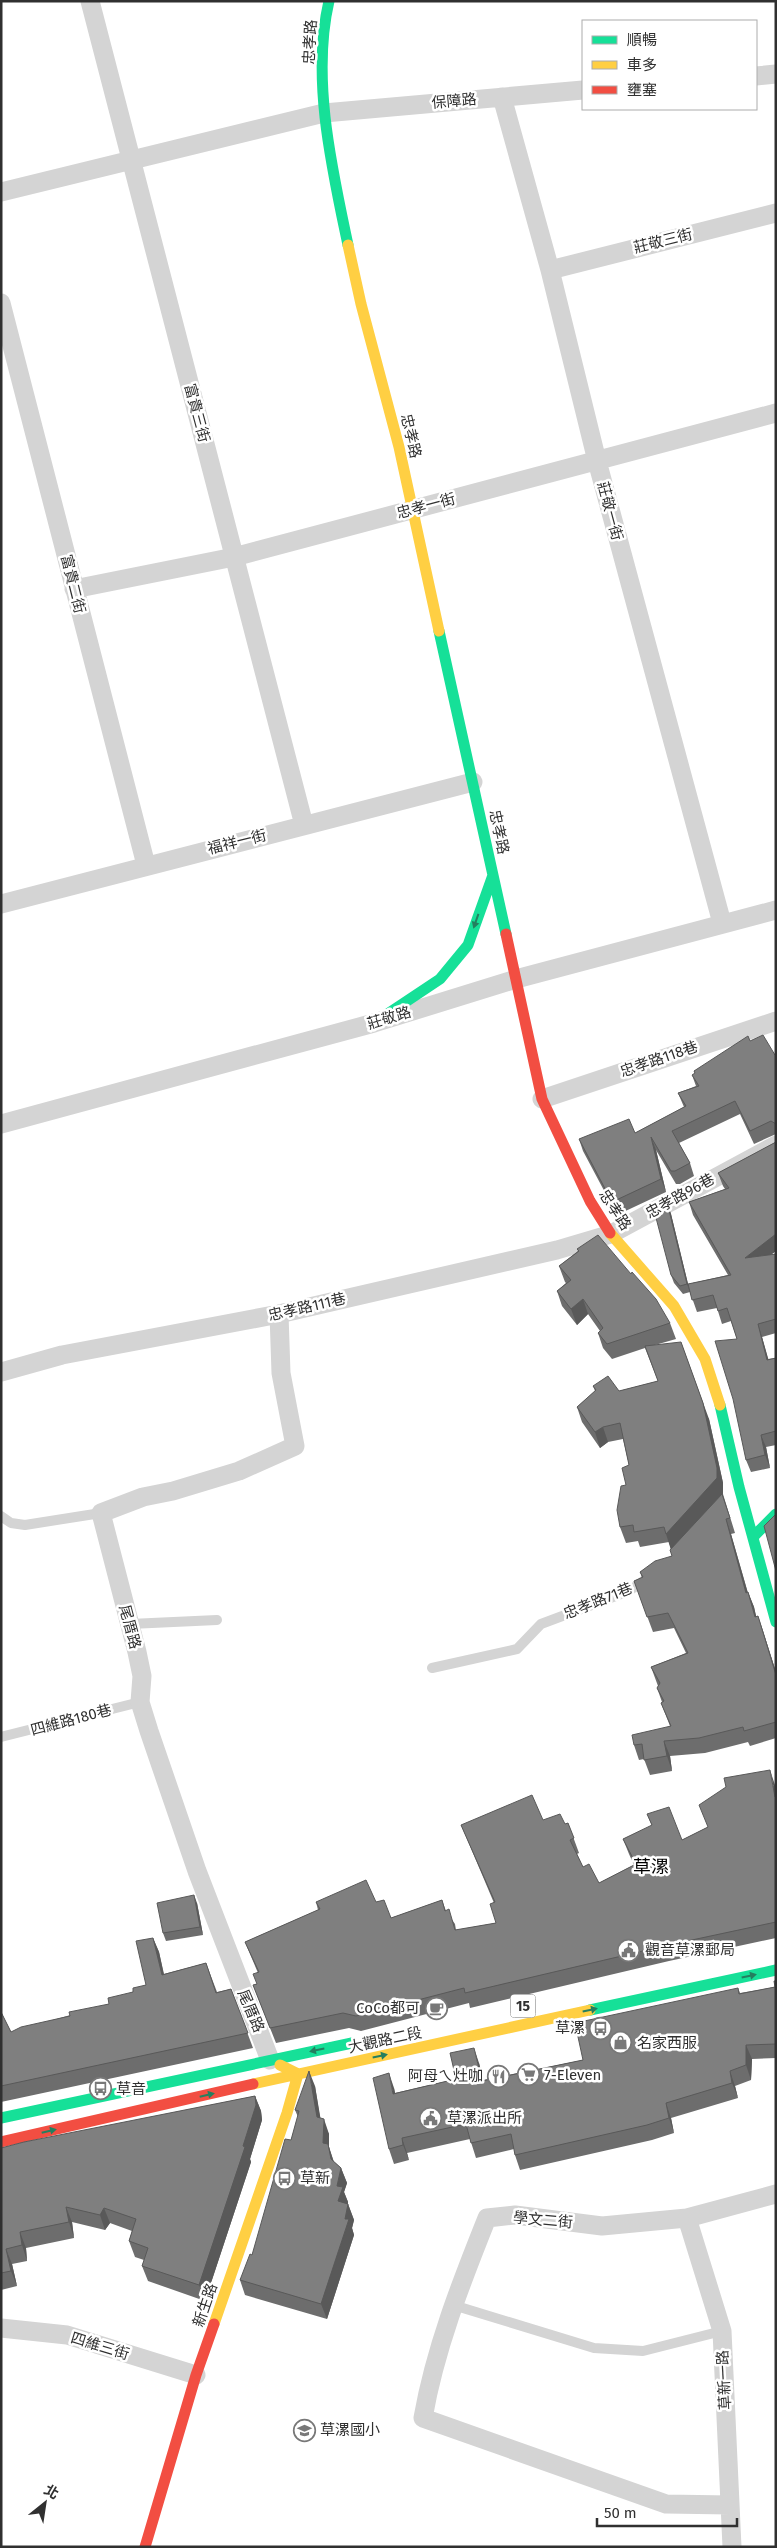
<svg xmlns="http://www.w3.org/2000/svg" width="777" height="2548" font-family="'Fira Sans','Noto Sans TC',sans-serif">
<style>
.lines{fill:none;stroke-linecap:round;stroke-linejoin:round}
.lane{stroke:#d4d4d4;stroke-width:10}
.street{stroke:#d4d4d4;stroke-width:19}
.fast{stroke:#16e098;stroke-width:11}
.slow{stroke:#ffcf43;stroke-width:11}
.jam{stroke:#f24e42;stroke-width:11}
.wall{fill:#6d6d6d}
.shaded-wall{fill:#595959}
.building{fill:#7f7f7f;stroke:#595959}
.oneway{fill:#247f5f}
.labels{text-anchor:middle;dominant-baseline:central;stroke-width:5;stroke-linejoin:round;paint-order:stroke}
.shield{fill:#fff;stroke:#6e6e6e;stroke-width:1}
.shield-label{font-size:14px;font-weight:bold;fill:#303030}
.street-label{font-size:15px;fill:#303030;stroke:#fff}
.poi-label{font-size:15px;fill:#303030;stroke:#fff;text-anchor:start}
.quarter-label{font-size:18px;fill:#000;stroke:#fff}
</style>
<rect width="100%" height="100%" fill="#fff"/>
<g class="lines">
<path class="lane" d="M1,1516L11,1523L25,1525L101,1513
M130,1624L217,1620
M432,1668L517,1649L541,1624L629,1591L646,1579
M1,1737L140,1702
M453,2305L594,2348L643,2351L722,2331"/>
<path class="street" d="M90,1L304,825
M756,76L776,74
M502,97L550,270L597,461L722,923
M1,192L324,113L583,90
M550,270L776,213
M1,303L146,865
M74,589L234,557L776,413
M1,904L473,782
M542,1099L776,1021
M1,1124L374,1023L516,979L776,910
M1,1372L62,1355L279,1314L557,1250L611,1234L776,1145
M270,2060L197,1871L149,1731L140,1702L142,1676L137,1652L101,1513L143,1497L173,1491L239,1471L295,1446L281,1373L279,1314
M687,2218L722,2331L732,2547
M1,2328L67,2335L196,2375
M730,2505L666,2504L423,2418C435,2349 461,2283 487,2218L515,2215L602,2226L687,2218L776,2194"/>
<path class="fast" d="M329,1C311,78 332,169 348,245
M439,631L506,934
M374,1023L440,979L468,945L493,875
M720,1405L739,1487L776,1622
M753,1537L776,1514
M590,2010L776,1970
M1,2118L352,2043"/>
<path class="slow" d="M348,245L361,304L399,447L439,631
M610,1233L674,1306L705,1359L720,1405
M253,2084L590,2010
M214,2324L287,2113L298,2074L280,2065"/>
<path class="jam" d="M506,934L542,1099L590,1201L610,1233
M1,2142L253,2084
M145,2547L196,2375L214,2324"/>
</g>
<path class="wall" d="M750,1041L775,1055H776V1134L754,1144L740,1114L679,1143L690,1163L694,1176L680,1184H676L656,1150L666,1192L617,1215L583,1151L579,1139L635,1133L684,1107L678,1093L696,1086L692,1075L695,1074L694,1071Z
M776,1142V1251L770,1255L776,1254V1333L762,1337L768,1359L776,1358V1445L766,1447L770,1468L751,1472L746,1460L737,1339L731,1321L722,1324L717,1308L697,1312L690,1292L683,1294L674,1283L671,1275L668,1206L671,1214L688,1284L728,1275L693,1215L689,1202L725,1189L723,1186L718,1173Z
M577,1249L670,1323L676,1339L655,1345L709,1419L723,1483V1494L735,1533L731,1534L748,1593V1592L754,1607L756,1617L758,1616L763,1631L776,1672V1738L750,1746L748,1742L705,1753L670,1756L672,1771L650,1775L644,1759L639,1760L634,1745L670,1726L661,1703L662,1702L657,1688L658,1686L651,1667L686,1653L674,1628L653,1632L634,1581L642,1578L640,1572L672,1556L671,1549L669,1542L640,1547L638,1541L626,1543L620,1527L629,1465L623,1439L608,1442L600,1448L582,1422L577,1407L595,1391L593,1386L619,1391L658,1381L645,1348L612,1359L603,1348L598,1333L600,1331L588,1314L577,1325L562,1306L557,1291L566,1283L565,1282L559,1266L578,1251Z
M775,1785L776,1938L669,1961L470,2008L469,2003L361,2031L349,2028L276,2043L253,1985L257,1984L258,1973L245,1942L318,1910L316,1902H376L391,1918L442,1900L446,1911L455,1924L456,1930L496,1923L494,1903L467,1839L461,1825L543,1820L565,1824L568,1823L579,1853L577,1854L583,1867L599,1883L634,1865L629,1854L623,1839L652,1826L647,1814L682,1840L708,1827Z
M197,1903L203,1935L166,1941L163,1933Z
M153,1938L159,1952L164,1974L206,1963L217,1992L231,1989L253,2048L1,2102V2012L11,2032L109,2004L133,1992L146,1985Z
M776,1981V2058L752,2059L751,2080L735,2086L738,2098L671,2118L674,2133L652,2140L520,2170L515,2155L514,2149L476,2158L470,2139L407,2153L409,2160L394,2164L389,2149L394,2088L395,2093L456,2079L479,2063L483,2080L583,2060L738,1988L740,1993L775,1987Z
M315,2086L320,2118L329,2134V2147L334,2162L341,2168L347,2183L344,2192L348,2202V2204L354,2220L352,2228L354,2235L327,2319L245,2295L240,2280L252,2255L291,2140L298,2117L295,2110Z
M255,2096L261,2111L262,2120L250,2159L251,2162L205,2301L148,2281L142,2266L144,2260L135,2257L129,2241L132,2231L110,2223L105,2230L72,2222L74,2238L26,2248L27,2261L12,2264L17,2286L1,2290V2148Z"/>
<path class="shaded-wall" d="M651,1137L656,1150L666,1192L661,1179Z
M668,1206L671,1214L690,1292L687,1284Z
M776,1234V1251L750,1271L745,1258Z
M583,1299L588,1314L577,1325L571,1309Z
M758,1324L762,1337L772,1372L767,1360Z
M681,1342L709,1419L723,1483V1494L735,1533L723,1494L671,1550L666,1534Z
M603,1427L608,1442L600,1448L595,1432Z
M761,1435L766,1447L770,1468L765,1455Z
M726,1519L731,1534L752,1608L746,1593Z
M748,1592L754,1607L760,1632L755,1617Z
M758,1616L763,1631L776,1672V1675Z
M664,1741L670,1756L672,1771L667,1756Z
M770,1770L775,1785L776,1799Z
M194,1895L197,1903L203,1935L200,1927Z
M153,1938L159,1952L167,1990L162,1975Z
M746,2045L752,2059L751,2080L746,2065Z
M474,2048L479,2063L487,2095L482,2081Z
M309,2071L315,2086L323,2133L317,2117Z
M730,2071L735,2086L738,2098L732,2083Z
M389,2073L394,2088L398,2108L393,2094Z
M255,2096L261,2111L262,2120L250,2159L251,2162L205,2301L199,2285L243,2146Z
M666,2103L671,2118L674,2133L669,2118Z
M324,2119L329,2134V2147L333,2160L336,2175L323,2143Z
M402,2138L407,2153L409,2160L403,2145Z
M341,2168L347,2183L344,2192L348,2202L344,2217L338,2201L337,2186Z
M348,2204L354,2220L352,2228L354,2235L327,2319L321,2304Z
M66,2207L72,2222L74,2238L69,2222Z
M104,2208L110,2223L105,2230L100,2215Z
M20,2232L26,2248L27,2261L22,2245Z
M6,2249L12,2264L17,2286L11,2271Z"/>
<path class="building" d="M763,1035L775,1055H776V1124L771,1121L750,1131L735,1101L672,1131L690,1163L675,1171H671L651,1137L661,1179L612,1202L579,1139L629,1119L635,1133L686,1106L678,1093L699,1086L692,1075L695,1073L694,1071L748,1036L750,1041Z
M776,1142V1234L745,1258L776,1254V1319L758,1324L767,1360L776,1358V1431L761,1435L765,1455L746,1460L733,1399L715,1341L737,1339L727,1308L718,1311L713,1295L692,1300L688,1284L731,1275L689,1202L729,1188L718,1173Z
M668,1206L687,1284L680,1286L671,1275L655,1214Z
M598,1235L631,1274L632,1272L656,1299L670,1323L607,1344L598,1333L603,1328L583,1299L571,1309L557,1291L571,1280L559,1266L579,1251L577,1249Z
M681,1342L703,1403L717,1468V1478L666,1534L664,1527L634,1532L633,1525L620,1527L617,1510L621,1486L626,1485L622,1468L629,1465L620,1423L603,1427L595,1432L577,1407L596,1390L593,1386L608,1376L619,1391L658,1381L645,1346Z
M722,1494L730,1518L726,1519L746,1593L748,1592L755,1617L758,1616L776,1675V1722L744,1731L743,1727L699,1738L664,1741L667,1756L644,1760L642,1744L634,1745L632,1735L671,1726L661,1703L664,1701L657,1688L660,1683L651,1667L688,1653L668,1613L647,1617L634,1581L643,1577L640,1572L655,1561L672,1556L670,1550Z
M776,1514V1571L764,1526Z
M770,1770L775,1797L776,1796V1922L664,1946L465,1993L464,1988L356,2016L343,2013L270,2028L253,1985L257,1984L253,1974L259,1972L245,1942L320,1909L316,1902L366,1880L376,1902L384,1900L391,1918L442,1900L445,1911L449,1909L455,1930L496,1923L490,1904L495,1902L461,1825L532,1795L543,1820L560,1814L565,1824L568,1823L574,1838L570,1840L583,1867L589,1864L599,1883L636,1864L623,1839L652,1825L647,1814L669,1807L682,1840L708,1827L699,1805L726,1787L724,1778Z
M194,1895L200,1927L163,1933L157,1903Z
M153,1938L162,1975L206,1963L216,1993L231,1989L248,2033L1,2086V2012L11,2032L21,2027L70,2016L69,2012L109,2004L108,1998L133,1992V1988L146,1985L136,1941Z
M774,1981H776V2044L746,2045V2065L730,2071L732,2083L666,2103L669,2118L647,2125L515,2155L511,2134L471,2143L466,2124L402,2138L403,2145L389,2149L373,2078L389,2073L393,2094L456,2079L450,2053L474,2048L482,2081L583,2060L575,2023L738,1988L739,1994L775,1987Z
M309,2071L317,2117L324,2119L323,2143L328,2144L331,2159L341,2168L337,2186L343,2187L338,2201L348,2204L345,2219H349L321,2304L240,2280L250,2254L252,2255L285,2139L291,2140L299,2111L295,2110Z
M255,2096L256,2105L243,2146L245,2147L199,2285L142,2266L148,2248L129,2241L136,2219L104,2208L100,2215L66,2207L69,2222L20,2232L22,2245L6,2249L11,2271L1,2273V2148L24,2142Z"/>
<defs><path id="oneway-solid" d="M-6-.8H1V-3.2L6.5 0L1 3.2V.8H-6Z" transform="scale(1.25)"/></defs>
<g class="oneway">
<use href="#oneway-solid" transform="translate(476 921) rotate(109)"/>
<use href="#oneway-solid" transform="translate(749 1976) rotate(-12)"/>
<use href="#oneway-solid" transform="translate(590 2010) rotate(-12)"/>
<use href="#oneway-solid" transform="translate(317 2050) rotate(168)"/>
<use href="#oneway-solid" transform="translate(380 2056) rotate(-12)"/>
<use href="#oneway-solid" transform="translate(207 2095) rotate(-13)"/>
<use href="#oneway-solid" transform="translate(49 2131) rotate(-13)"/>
</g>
<defs>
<symbol id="civic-ring" viewBox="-11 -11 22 22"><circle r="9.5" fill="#fff" stroke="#787878" stroke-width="1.5"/><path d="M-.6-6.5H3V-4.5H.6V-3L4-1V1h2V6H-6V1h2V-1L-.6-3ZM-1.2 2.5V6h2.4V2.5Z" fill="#787878"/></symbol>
<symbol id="cafe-ring" viewBox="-11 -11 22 22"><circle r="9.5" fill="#fff" stroke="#787878" stroke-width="1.5"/><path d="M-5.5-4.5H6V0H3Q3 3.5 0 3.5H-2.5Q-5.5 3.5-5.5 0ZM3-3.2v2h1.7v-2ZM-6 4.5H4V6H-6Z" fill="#787878"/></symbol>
<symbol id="bus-ring" viewBox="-11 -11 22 22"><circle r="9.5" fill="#fff" stroke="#787878" stroke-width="1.5"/><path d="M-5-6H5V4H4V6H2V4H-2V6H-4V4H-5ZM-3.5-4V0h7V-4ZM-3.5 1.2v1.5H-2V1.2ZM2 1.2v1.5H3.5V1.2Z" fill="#787878"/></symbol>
<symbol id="shop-ring" viewBox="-11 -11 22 22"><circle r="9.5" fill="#fff" stroke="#787878" stroke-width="1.5"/><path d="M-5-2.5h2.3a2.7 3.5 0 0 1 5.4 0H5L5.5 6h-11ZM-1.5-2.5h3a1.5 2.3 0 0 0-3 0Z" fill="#787878"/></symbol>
<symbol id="supermarket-ring" viewBox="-11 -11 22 22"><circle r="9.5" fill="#fff" stroke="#787878" stroke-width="1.5"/><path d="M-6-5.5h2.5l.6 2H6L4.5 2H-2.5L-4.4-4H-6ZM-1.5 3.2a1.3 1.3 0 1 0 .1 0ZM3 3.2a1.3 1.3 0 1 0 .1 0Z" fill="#787878"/></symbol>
<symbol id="restaurant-ring" viewBox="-11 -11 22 22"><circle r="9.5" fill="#fff" stroke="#787878" stroke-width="1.5"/><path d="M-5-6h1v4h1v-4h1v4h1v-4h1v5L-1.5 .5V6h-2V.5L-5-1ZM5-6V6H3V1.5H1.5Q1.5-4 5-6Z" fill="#787878"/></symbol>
<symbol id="school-ring" viewBox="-11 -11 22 22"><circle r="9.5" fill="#fff" stroke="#787878" stroke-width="1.5"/><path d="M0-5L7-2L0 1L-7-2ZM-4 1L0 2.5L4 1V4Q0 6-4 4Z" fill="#787878"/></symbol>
</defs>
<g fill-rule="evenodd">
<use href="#civic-ring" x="616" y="1938" width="25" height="25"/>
<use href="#cafe-ring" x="424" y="1996" width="25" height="25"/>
<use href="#bus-ring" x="588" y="2016" width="25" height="25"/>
<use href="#shop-ring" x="608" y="2030" width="25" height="25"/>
<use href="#supermarket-ring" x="516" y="2062" width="25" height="25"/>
<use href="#restaurant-ring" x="486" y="2064" width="25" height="25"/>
<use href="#bus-ring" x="88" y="2076" width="25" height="25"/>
<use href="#civic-ring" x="418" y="2106" width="25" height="25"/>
<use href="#bus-ring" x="272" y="2166" width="25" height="25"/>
<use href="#school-ring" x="292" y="2418" width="25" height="25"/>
</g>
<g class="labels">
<rect class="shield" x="510.5" y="1994.5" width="25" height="23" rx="4"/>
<g class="shield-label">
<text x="523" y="2006">15</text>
</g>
<g class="street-label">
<text transform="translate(310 42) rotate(-87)">忠孝路</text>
<text transform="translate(454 101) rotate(-5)">保障路</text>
<text transform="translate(663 241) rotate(-14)">莊敬三街</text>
<text transform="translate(197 413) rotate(75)">富貴三街</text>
<text transform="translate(411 436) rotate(77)">忠孝路</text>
<text transform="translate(426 506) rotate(-15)">忠孝一街</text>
<text transform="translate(610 511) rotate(75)">莊敬一街</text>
<text transform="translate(73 584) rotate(76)">富貴二街</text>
<text transform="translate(499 832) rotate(78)">忠孝路</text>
<text transform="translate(237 842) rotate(-14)">福祥一街</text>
<text transform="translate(389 1018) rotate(-17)">莊敬路</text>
<text transform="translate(659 1059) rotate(-19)">忠孝路118巷</text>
<text transform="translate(680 1196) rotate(-29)">忠孝路96巷</text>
<text transform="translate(615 1210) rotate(57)">忠孝路</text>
<text transform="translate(307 1307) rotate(-13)">忠孝路111巷</text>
<text transform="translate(598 1601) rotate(-22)">忠孝路71巷</text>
<text transform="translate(130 1627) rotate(75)">尾厝路</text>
<text transform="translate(71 1720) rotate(-15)">四維路180巷</text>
<text transform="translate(251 2011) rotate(67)">尾厝路</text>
<text transform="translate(385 2040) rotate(-12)">大觀路二段</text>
<text transform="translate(543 2220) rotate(5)">學文二街</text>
<text transform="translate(205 2305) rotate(-71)">新生路</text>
<text transform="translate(100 2346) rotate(17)">四維三街</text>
<text transform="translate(724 2380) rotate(-93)">草新一路</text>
</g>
<g class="poi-label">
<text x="645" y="1950">觀音草漯郵局</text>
<text x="420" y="2008" text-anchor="end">CoCo都可</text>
<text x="585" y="2028" text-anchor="end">草漯</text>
<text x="637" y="2043">名家西服</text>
<text x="544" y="2075">7-Eleven</text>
<text x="483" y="2076" text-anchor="end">阿母ㄟ灶咖</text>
<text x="116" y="2089">草音</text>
<text x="447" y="2118">草漯派出所</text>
<text x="300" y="2178">草新</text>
<text x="320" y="2430">草漯國小</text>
</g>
<g class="quarter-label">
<text x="651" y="1867">草漯</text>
</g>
</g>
<rect width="777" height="2548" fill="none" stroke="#303030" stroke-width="5"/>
<rect x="582" y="20" width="175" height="90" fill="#ffffff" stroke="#acacac"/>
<rect x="592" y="36" width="25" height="8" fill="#16e098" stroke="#acacac"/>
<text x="627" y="45" font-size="15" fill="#303030">順暢</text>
<rect x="592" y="61" width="25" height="8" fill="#ffcf43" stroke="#acacac"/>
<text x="627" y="70" font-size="15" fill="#303030">車多</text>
<rect x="592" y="86" width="25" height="8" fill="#f24e42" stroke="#acacac"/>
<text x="627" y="95" font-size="15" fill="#303030">壅塞</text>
<g transform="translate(45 2503) rotate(30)" stroke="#ffffff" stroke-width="4" paint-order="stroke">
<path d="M0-4L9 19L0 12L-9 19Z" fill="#303030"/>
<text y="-8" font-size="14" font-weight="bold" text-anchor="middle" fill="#303030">北</text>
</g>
<path d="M597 2518v8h140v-8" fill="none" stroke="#303030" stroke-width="2.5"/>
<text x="604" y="2518" font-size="15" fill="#303030" stroke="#ffffff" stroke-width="4" paint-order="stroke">50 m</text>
</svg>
